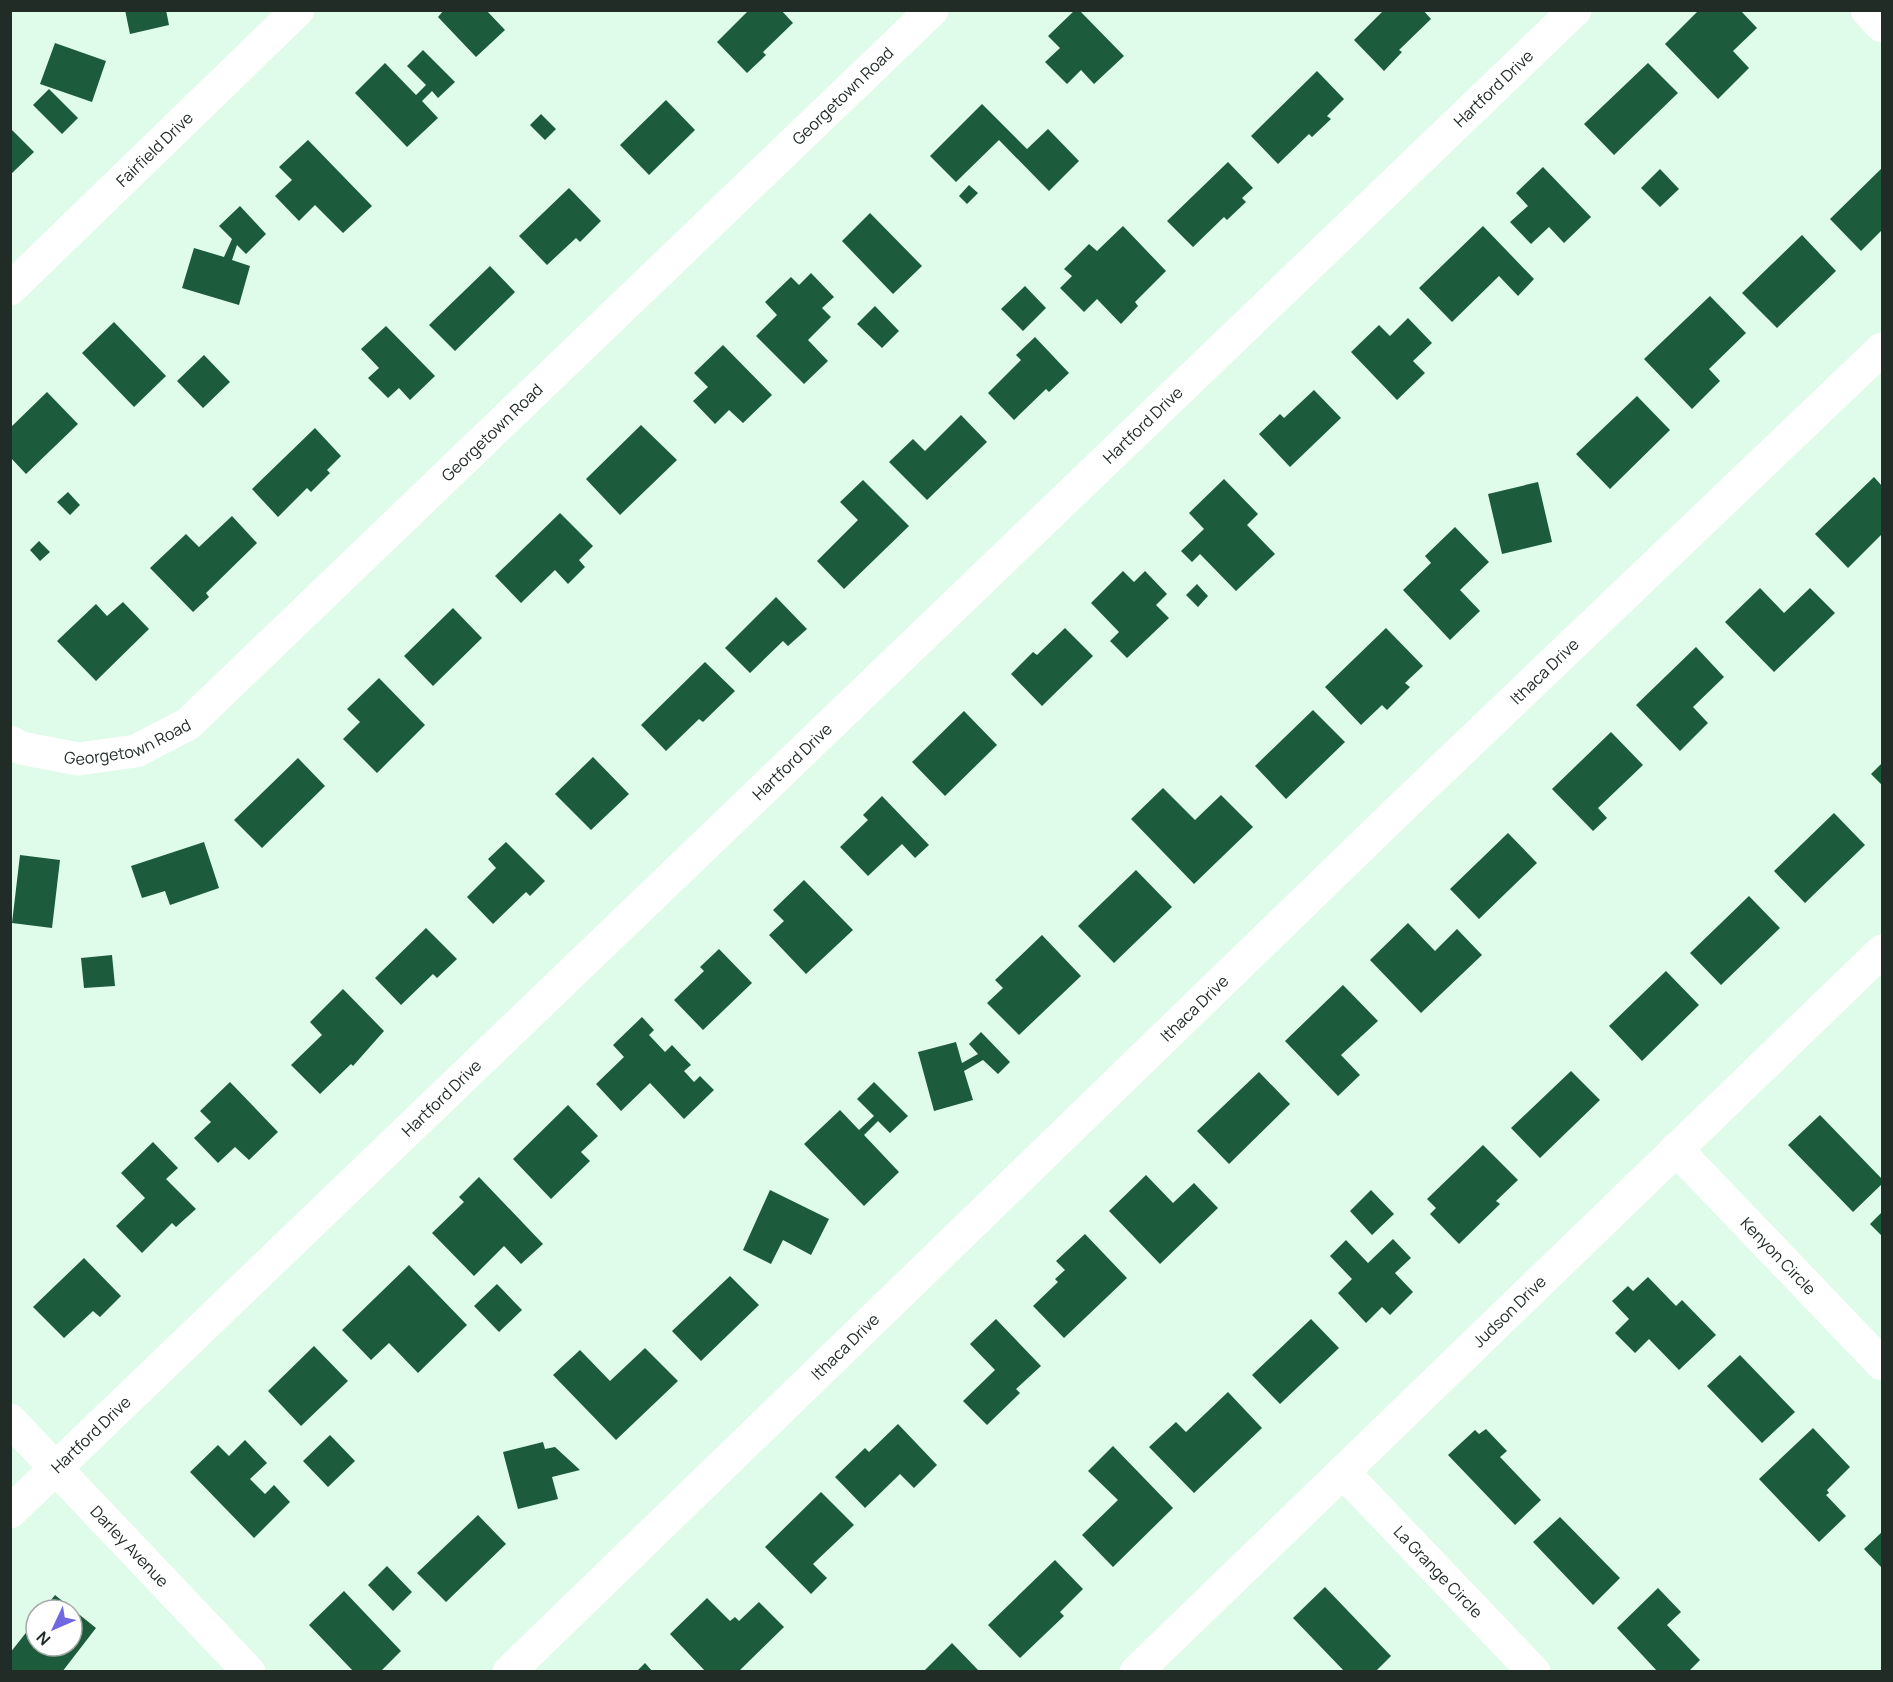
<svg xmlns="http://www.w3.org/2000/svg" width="1893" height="1682" font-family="Manrope,sans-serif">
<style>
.building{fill:#1c5b3b}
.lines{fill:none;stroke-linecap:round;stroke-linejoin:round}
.minor{stroke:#fff;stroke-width:33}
.labels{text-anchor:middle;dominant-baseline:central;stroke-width:6;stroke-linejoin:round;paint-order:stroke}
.street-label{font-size:16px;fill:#222c26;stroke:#fff}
</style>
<rect width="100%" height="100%" fill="#dffbe9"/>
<path class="building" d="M125,10H166L169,25L130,34Z
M444,10H486L505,30L476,57L438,17Z
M749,10H781L793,23L763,52L766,55L747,73L717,42Z
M1075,10H1079L1124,56L1094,84L1081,70L1067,84L1045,62L1060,48L1048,36Z
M1384,10H1423L1431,19L1399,50L1402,52L1384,71L1354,40Z
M1699,10H1740L1757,28L1733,51L1749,68L1718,99L1665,44Z
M55,43L106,61L92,102L40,84Z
M423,50L455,82L438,98L432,91L422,101L438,118L407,147L355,93L385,63L416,95L426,85L407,66Z
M1648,63L1678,93L1614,155L1584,124Z
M1317,71L1344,99L1327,116L1331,119L1312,137L1309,134L1278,164L1251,136Z
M49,89L78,118L62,134L33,105Z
M666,100L695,130L649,175L620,145Z
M982,104L1027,149L1048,129L1079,161L1049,191L999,140L956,182L930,156Z
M541,114L556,129L545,140L530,125Z
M10,128L34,152L10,175Z
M308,140L372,206L343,233L315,205L299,221L275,196L292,180L279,167Z
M1228,162L1253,188L1242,198L1246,202L1227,220L1224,217L1193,247L1167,221Z
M1543,167L1591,217L1564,243L1549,227L1531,244L1510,222L1528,206L1516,193Z
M1882,168V230L1861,251L1830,219Z
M1660,169L1679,189L1660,207L1641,188Z
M969,185L978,193L967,204L959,196Z
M569,188L601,221L580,242L576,238L547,265L519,236Z
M240,206L266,234L246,254L237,245L232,260L250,266L239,305L182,288L194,248L224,257L232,239L219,226Z
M870,213L922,266L893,294L842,241Z
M1123,226L1166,271L1135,302L1138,306L1121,324L1097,299L1084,312L1060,288L1072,276L1064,269L1089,244L1097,251Z
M1483,226L1534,279L1518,296L1499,276L1452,322L1419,288Z
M1802,235L1836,271L1777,328L1742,293Z
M490,266L515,292L455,351L429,325Z
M811,273L834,297L822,308L831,317L808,340L828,361L804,384L756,336L777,315L765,302L791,277L799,285Z
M1025,286L1046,308L1023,331L1001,309Z
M1710,296L1746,333L1709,369L1720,381L1692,409L1644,359Z
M875,306L899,331L882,348L857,324Z
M1408,318L1432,343L1413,361L1425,373L1397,400L1351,352L1379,325L1390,336Z
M114,322L166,376L134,407L82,353Z
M386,326L435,376L410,400L399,388L388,398L368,378L379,368L361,349Z
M1035,337L1069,373L1049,392L1046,389L1014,420L988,393L1021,360L1016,355Z
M723,345L772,395L743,423L729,410L715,424L693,401L708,387L694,373Z
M204,355L230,382L203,408L177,381Z
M1314,390L1341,418L1290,467L1259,434L1280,414L1284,418Z
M47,392L78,424L26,474L10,457V428Z
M1637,396L1670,430L1610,489L1576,454Z
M961,415L987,442L927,500L889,462L913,439L925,451Z
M641,425L677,460L620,515L586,479Z
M315,428L341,456L327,470L330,473L311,492L307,488L278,517L252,489Z
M1874,477L1882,486V534L1848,568L1815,534Z
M1224,479L1258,514L1247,525L1275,554L1236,591L1200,554L1192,562L1181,551L1204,529L1189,513Z
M863,480L909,526L844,589L817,561L858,520L840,502Z
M1538,482L1552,542L1502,554L1488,494Z
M68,492L80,505L70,515L57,502Z
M560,513L593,546L579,560L585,567L568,584L555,570L521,603L495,576Z
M232,516L257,543L206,593L209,597L193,612L150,568L186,534L199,547Z
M1455,527L1489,562L1460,590L1480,611L1450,640L1403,590L1431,563L1425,556Z
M39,541L50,552L40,561L30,550Z
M1123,571L1134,582L1145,571L1167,594L1156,605L1169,618L1127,658L1110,641L1119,632L1091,603Z
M1197,584L1208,596L1198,607L1186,595Z
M1760,588L1784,613L1810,588L1835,613L1774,672L1725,622Z
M776,597L807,629L788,646L783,641L750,673L725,648Z
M123,602L149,629L96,681L57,641L96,604L107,616Z
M453,608L482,638L433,686L404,656Z
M1065,628L1093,656L1042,706L1011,674L1033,652L1037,655Z
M1386,628L1423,666L1405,683L1410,687L1387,710L1382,705L1361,725L1325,687Z
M1696,647L1724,677L1693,707L1708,723L1680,751L1636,705Z
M705,662L735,691L703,722L699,719L666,751L641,725Z
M379,678L425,725L377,773L343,739L360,722L347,709Z
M1313,710L1345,742L1286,799L1255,766Z
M964,711L997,745L945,796L912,762Z
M1611,732L1643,765L1598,808L1607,818L1593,831L1552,789Z
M593,757L629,794L591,830L555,794Z
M298,758L325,786L262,848L234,820Z
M1882,763V785L1871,774Z
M1163,788L1195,820L1221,795L1253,827L1194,884L1131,819Z
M882,796L929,845L915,858L902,844L868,876L840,847L868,820L863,815Z
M1834,813L1865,845L1805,903L1774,871Z
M1508,833L1537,863L1479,919L1450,889Z
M204,842L219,888L170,905L165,891L142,898L131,866Z
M506,842L545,881L530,896L526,892L493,924L467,897L496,868L488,859Z
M20,855L60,860L52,928L12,923Z
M1136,870L1172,907L1114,963L1078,926Z
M804,880L853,930L806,974L769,935L784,921L773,910Z
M1749,896L1780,928L1721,985L1690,953Z
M1408,923L1435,951L1457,929L1482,955L1421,1013L1370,960Z
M426,928L457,959L437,978L433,974L401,1005L375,978Z
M1042,935L1081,976L1019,1035L987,1003L1003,988L995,980Z
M719,949L752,983L703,1030L674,1000L704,971L700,967Z
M112,955L115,986L84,988L81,958Z
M1666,971L1699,1005L1642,1061L1609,1026Z
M1343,985L1378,1021L1341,1055L1360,1075L1338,1096L1285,1041Z
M343,989L384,1031L353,1066L351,1064L320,1094L291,1065L322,1035L310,1022Z
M642,1017L654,1030L649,1035L665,1052L672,1045L691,1065L684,1071L694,1082L700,1076L714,1090L684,1119L650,1083L621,1111L596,1084L624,1057L613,1045Z
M981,1032L1010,1062L998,1074L983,1060L964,1071L973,1100L934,1111L918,1052L956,1042L962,1063L978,1054L969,1044Z
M1571,1071L1600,1100L1540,1158L1511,1128Z
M1259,1072L1290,1104L1229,1164L1197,1131Z
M230,1082L278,1132L249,1160L235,1147L218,1163L194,1138L211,1122L200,1111Z
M874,1082L908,1116L890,1133L878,1121L864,1135L899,1172L864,1206L804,1144L840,1110L859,1130L874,1116L857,1099Z
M568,1105L598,1136L581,1152L590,1161L551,1199L513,1159Z
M1820,1115L1882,1179V1184L1853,1212L1788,1145Z
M153,1142L178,1168L166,1179L196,1209L176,1227L172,1223L142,1253L116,1226L145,1198L121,1173Z
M1483,1145L1518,1180L1496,1201L1500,1204L1459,1244L1430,1214L1436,1208L1427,1199Z
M1146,1175L1173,1203L1194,1183L1218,1208L1160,1264L1109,1211Z
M479,1177L543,1244L521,1264L504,1246L474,1276L432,1233L464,1202L459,1197Z
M770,1190L829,1219L811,1255L783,1240L771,1264L743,1250Z
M1371,1190L1394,1214L1372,1235L1350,1211Z
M1882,1212V1236L1870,1224Z
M1085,1234L1127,1278L1064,1338L1033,1306L1058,1282L1055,1279L1065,1270L1056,1261Z
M1393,1239L1411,1258L1395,1273L1413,1292L1390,1315L1382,1307L1366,1323L1338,1293L1352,1279L1330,1256L1346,1240L1368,1263Z
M84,1258L121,1296L100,1317L93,1311L64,1338L33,1307Z
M409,1265L467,1325L418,1373L389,1343L371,1360L342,1330Z
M730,1276L759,1305L701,1361L672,1331Z
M1648,1277L1676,1306L1682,1300L1716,1335L1679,1370L1649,1339L1635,1353L1615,1333L1629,1319L1612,1301L1628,1286L1633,1291Z
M497,1284L522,1310L499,1332L474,1306Z
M996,1319L1041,1366L1016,1389L1020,1393L987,1425L963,1401L995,1370L970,1344Z
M1311,1319L1339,1348L1280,1404L1252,1375Z
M314,1346L348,1381L301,1426L268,1391Z
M645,1348L678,1381L616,1440L553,1375L580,1350L610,1381Z
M1740,1355L1795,1412L1762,1443L1707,1386Z
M1228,1392L1262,1428L1194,1493L1149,1447L1176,1422L1186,1432Z
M898,1424L937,1465L914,1488L900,1474L865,1508L835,1477L865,1448L869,1452Z
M1813,1428L1850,1467L1827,1490L1829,1493L1826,1495L1846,1516L1819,1542L1759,1479Z
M1486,1429L1507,1451L1500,1457L1541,1500L1515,1525L1448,1455L1475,1430L1479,1434Z
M330,1435L355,1461L328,1487L303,1461Z
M245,1440L267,1463L250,1479L265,1494L274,1485L290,1502L254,1538L190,1472L218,1445L229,1456Z
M543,1442L545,1449L555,1447L580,1470L552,1477L558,1499L518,1509L503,1452Z
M1113,1446L1173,1508L1113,1567L1082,1535L1118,1500L1088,1471Z
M821,1492L854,1525L813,1564L827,1578L811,1594L765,1547Z
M478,1515L506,1544L446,1602L417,1573Z
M1560,1517L1620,1578L1593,1605L1533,1542Z
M1882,1532V1568L1864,1549Z
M1055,1560L1083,1589L1060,1612L1064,1616L1020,1658L988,1625Z
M387,1566L412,1592L393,1611L368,1585Z
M1325,1587L1391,1656L1375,1672H1345L1293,1618Z
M1658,1588L1681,1612L1667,1625L1700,1660L1688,1672H1658L1617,1628Z
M344,1591L401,1651L380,1672H354L309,1625Z
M55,1595L96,1628L62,1672H10V1653L36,1620V1646H72V1610H43Z
M707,1598L730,1621L735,1617L739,1621L759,1602L784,1627L738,1672H706L670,1634Z
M952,1643L980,1672H923Z
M645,1663L653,1672H636Z"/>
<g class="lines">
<g class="minor">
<path d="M1867,10L1882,26"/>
<path id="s1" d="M10,289L298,10"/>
<path id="s2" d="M10,742L21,748L78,759L136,751L188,724L932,10"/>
<path id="s3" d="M1676,1149L1882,1364"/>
<path id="s4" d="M10,1420L249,1672"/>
<path id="s5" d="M1343,1472L1534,1672"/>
<path id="s6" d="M10,1512L1575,10"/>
<path id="s7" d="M509,1672L1400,809L1882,349"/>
<path id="s8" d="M1136,1672L1882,951"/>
</g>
</g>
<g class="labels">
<g class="street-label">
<text stroke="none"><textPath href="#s6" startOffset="2056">Hartford Drive</textPath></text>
<text stroke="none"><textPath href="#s2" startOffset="1095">Georgetown Road</textPath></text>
<text stroke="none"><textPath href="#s1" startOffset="201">Fairfield Drive</textPath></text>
<text stroke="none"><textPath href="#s6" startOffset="1570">Hartford Drive</textPath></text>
<text stroke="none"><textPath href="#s2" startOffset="609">Georgetown Road</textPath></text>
<text stroke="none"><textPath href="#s7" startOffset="1440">Ithaca Drive</textPath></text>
<text stroke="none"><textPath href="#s2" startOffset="123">Georgetown Road</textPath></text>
<text stroke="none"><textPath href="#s6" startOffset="1084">Hartford Drive</textPath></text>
<text stroke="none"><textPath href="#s7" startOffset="954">Ithaca Drive</textPath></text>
<text stroke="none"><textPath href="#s6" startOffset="598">Hartford Drive</textPath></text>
<text stroke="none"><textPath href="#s3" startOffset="148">Kenyon Circle</textPath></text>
<text stroke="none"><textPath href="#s8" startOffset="519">Judson Drive</textPath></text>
<text stroke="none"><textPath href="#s7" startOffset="468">Ithaca Drive</textPath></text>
<text stroke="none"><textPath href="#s6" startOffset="112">Hartford Drive</textPath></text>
<text stroke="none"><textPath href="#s4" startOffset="174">Darley Avenue</textPath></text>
<text stroke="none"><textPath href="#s5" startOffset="138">La Grange Circle</textPath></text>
</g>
</g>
<rect width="1893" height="1682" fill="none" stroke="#222c26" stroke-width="24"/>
<g transform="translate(54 1628) rotate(226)"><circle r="28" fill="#ffffff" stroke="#a7aba8" stroke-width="1.5"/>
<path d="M0-4.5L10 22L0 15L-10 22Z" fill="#7067e2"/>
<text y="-9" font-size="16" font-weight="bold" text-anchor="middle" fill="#222c26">N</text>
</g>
</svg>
